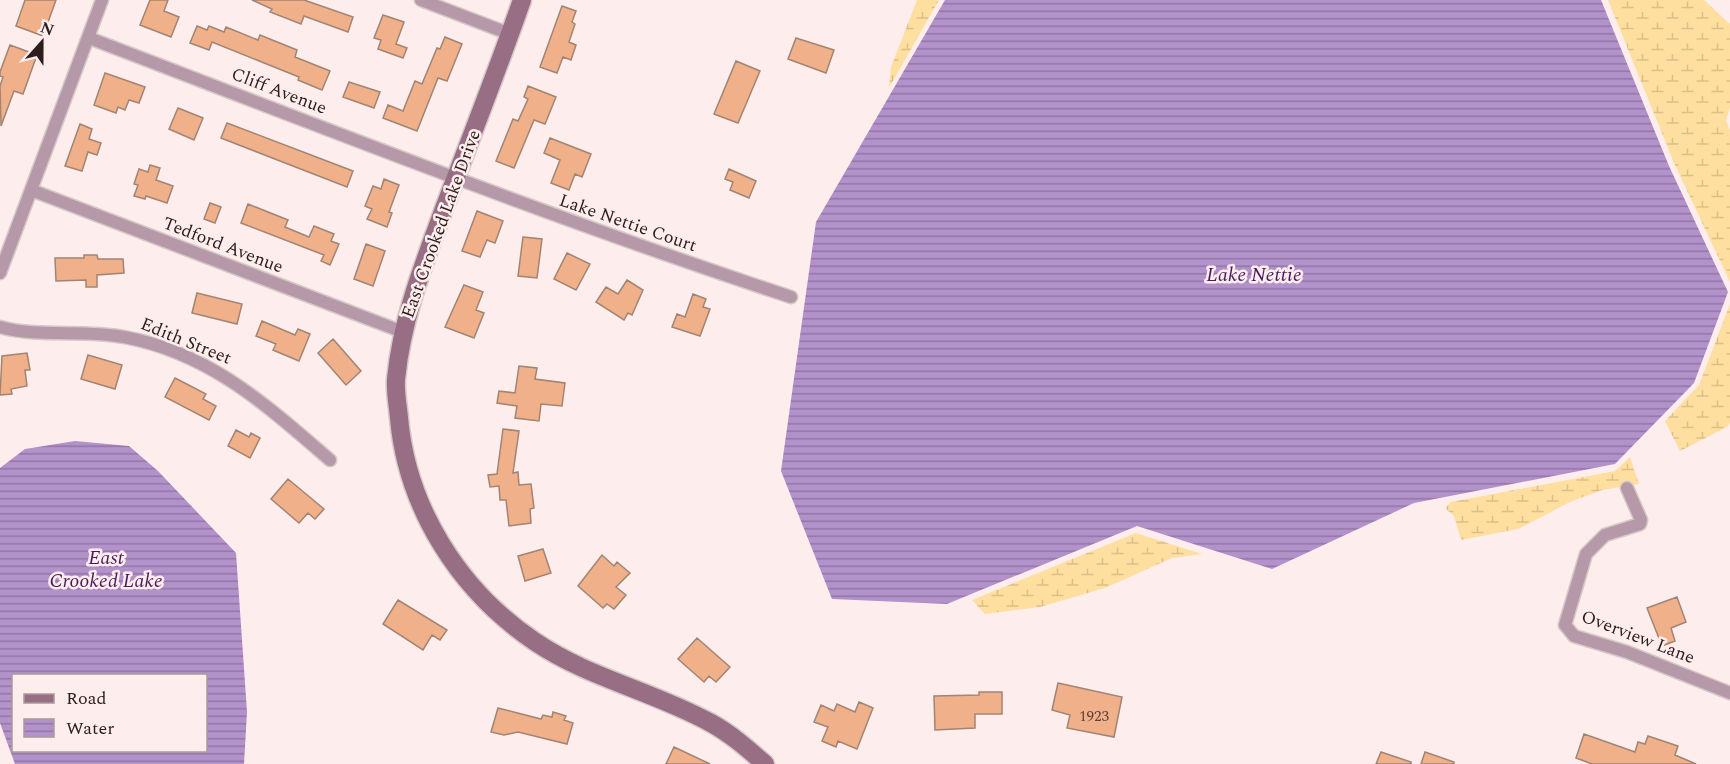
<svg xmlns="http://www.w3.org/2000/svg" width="1730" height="764" font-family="Spectral,serif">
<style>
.wetland{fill:url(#wetland-marsh)}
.water{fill:url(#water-rules);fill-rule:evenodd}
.building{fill:#f0b08a;stroke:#a28473;stroke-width:1.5}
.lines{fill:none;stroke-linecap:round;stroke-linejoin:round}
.street-casing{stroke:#d7c8c8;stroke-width:15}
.secondary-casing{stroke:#d7c8c8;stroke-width:21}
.street{stroke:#b699a9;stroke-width:12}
.secondary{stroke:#986e85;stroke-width:18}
.labels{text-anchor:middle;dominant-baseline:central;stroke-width:5;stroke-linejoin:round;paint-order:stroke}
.number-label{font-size:15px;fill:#5c4238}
.street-label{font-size:18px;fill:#2b1d1d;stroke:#fdeded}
.water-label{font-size:20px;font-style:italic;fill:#481b61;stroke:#fdeded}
</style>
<defs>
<pattern id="wetland-marsh" width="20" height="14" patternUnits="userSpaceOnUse" patternTransform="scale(1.5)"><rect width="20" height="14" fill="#fedfa0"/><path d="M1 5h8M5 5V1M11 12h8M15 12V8" fill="none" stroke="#dabf89"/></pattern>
<pattern id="water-rules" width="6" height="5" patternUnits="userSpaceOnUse" patternTransform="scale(1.5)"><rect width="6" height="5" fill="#b391ca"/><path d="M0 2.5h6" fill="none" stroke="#9276a3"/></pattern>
</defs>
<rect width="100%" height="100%" fill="#fdeded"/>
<path class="wetland" d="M917,0H939L889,88L891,67Z
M1608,0H1704L1730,24V107L1726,121L1730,130V282L1674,163Z
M1730,304V423L1727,427L1680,451L1665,421L1699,385Z
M1630,457L1639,484L1602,490L1570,502L1518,529L1461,540L1454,516L1445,508L1451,502L1615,471Z
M1136,533L1202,554L1172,558L1105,588L1040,607L985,614L972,600Z"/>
<path class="water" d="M945,0H1601L1669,166L1728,292L1694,383L1615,464L1414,503L1272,569L1137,526L947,604L832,599L781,471L816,222Z
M75,441L129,446L158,471L236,553L247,712L244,764H15L0,723V468L25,449ZM14,676H206V750H14Z"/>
<path class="building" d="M25,0H56L43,36L16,26Z
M150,0H168L164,11L179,17L171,37L140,25Z
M252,0H304L353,17L348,32L304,16L301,24L270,12L272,9Z
M562,6L576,11L572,22L575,24L569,42L576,45L571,60L563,57L557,73L540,67Z
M383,15L404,22L396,44L407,48L403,58L378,49L381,40L374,38Z
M197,26L207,30L209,26L224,32L226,27L258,40L260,35L297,50L295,57L330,71L322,90L298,80L299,77L212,42L209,50L190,43Z
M445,37L462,44L447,81L438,78L417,131L383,118L388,105L403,111L415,81L422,84L437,48L440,49Z
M796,38L834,50L826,73L788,59Z
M10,45L37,55L23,94L14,91L1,126L0,86L3,77L0,76V72Z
M736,61L760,71L738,123L714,114Z
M105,73L145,87L139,103L129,100L125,110L118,107L116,113L94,105Z
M349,82L380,92L374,108L343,97Z
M528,86L556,97L545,124L534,120L514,168L496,161L513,119L518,121L528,99L524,97Z
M178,108L203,118L194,140L169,129Z
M227,123L353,171L347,187L221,138Z
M80,124L92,129L89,139L101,143L97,155L88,152L82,171L65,166Z
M550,138L591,154L582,177L575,174L569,190L551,183L560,160L544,153Z
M150,165L160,168L156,180L173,186L167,203L146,196L145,199L134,196L138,185L134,184L139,169L148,172Z
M729,169L756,181L749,198L730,190L733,182L725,179Z
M384,179L399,185L389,212L392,213L387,227L367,219L372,209L365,206L373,186L381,189Z
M210,203L221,207L215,223L204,219Z
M248,204L288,220L285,227L309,237L314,226L334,234L331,241L339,244L330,265L321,261L324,255L241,223Z
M477,211L503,221L495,243L487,240L480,257L462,251Z
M523,237L542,239L537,278L518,276Z
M366,244L385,251L373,286L354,279Z
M567,253L590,264L576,290L554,279Z
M84,255H97L98,259H123L124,273L97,275V287H86V280L56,281L55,258H84Z
M627,280L643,290L632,315L628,313L624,320L596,302L606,287L618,294Z
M464,285L483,292L476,310L484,313L474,338L445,327Z
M197,293L242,304L237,324L192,313Z
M693,294L706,299L703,307L710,309L700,336L672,327L677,314L685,317Z
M262,321L295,335L298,329L310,334L299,361L273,350L276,344L256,336Z
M333,339L361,371L346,385L318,353Z
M27,353L30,370H25L27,386L11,389L12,394L0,395L2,356Z
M88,355L122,365L115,389L81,379Z
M519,366L537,368L535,379L565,383L562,406L541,404L539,421L515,418L517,406L497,403L499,391L515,393Z
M175,378L206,394L203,399L216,406L209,420L165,397Z
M503,429L519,431L513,473L518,472L519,485L531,484L534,508L530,509L531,523L509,526L506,500H500L499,486L490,487L488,475L497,474Z
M236,430L249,437L251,433L260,438L250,458L228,446Z
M288,479L324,509L315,519L308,513L299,523L271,499Z
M543,549L551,573L525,581L518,556Z
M602,555L614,566L617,562L630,573L616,587L626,595L614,609L607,604L603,608L578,586Z
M1677,597L1686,622L1671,628L1675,641L1662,646L1647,608Z
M398,600L447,630L440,640L432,635L423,650L383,624Z
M697,638L730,667L716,682L709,676L704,682L678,659Z
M1058,683L1122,697L1114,737L1067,728L1070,715L1052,710Z
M979,692H1002V714H975V728L935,730L934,696L979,695Z
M859,702L873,708L857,749L838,741L836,747L822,741L828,727L814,722L821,705L834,711L837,704L855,712Z
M498,708L541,719L543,715L552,717L553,712L566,716L564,720L573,723L567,744L518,732L504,735L491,732Z
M1584,734L1635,752L1638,742L1645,744L1648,736L1678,746L1675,755L1696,764H1592L1576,758Z
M674,747L710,764H666Z
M1381,752L1411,762V764H1376Z
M1425,752L1454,762V764H1421Z"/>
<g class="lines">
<defs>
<path id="street" d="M421,0L510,34
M89,38C322,127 554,219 791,297
M31,190L403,332
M0,273L102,0
M0,327C40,338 83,329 124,337C210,353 266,405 330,460
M1627,488L1641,520L1640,524L1605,535L1586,554L1565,625L1574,636L1627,652L1730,693"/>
<path id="secondary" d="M522,0C498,69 471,137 445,206C424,263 402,318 396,379C395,392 398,406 399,418C407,508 459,590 534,641C588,678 653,691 711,723C731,734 748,749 765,764"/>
</defs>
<use href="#street" class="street-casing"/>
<use href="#secondary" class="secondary-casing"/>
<use href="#street" class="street"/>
<use href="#secondary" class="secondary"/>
</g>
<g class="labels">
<g class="number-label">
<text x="1094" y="716">1923</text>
</g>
<g class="street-label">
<text transform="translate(279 91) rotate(21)">Cliff Avenue</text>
<text transform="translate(628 223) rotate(19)">Lake Nettie Court</text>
<text transform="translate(441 224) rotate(-70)">East Crooked Lake Drive</text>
<text transform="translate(223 245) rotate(21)">Tedford Avenue</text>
<text transform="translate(186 341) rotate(22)">Edith Street</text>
<text transform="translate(1638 637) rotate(21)">Overview Lane</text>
</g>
<g class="water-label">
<text x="1254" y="275">Lake Nettie</text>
<text x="106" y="558">East<tspan x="106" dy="23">Crooked Lake</tspan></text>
</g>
</g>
<rect x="12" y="674" width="195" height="78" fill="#fdeded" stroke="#a99a9a" stroke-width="1.5"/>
<rect x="24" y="694" width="30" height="9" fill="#986e85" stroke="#a99a9a" stroke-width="1.5"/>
<text x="66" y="704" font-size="18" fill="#2b1d1d">Road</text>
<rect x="24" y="719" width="30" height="18" fill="url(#water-rules)" stroke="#a99a9a" stroke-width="1.5"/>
<text x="66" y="734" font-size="18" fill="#2b1d1d">Water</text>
<g transform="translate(42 42) rotate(21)" stroke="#fdeded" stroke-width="4.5" paint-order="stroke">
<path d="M0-4.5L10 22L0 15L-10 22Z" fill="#2b1d1d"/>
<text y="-9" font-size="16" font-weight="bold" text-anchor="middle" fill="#2b1d1d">N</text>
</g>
</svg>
